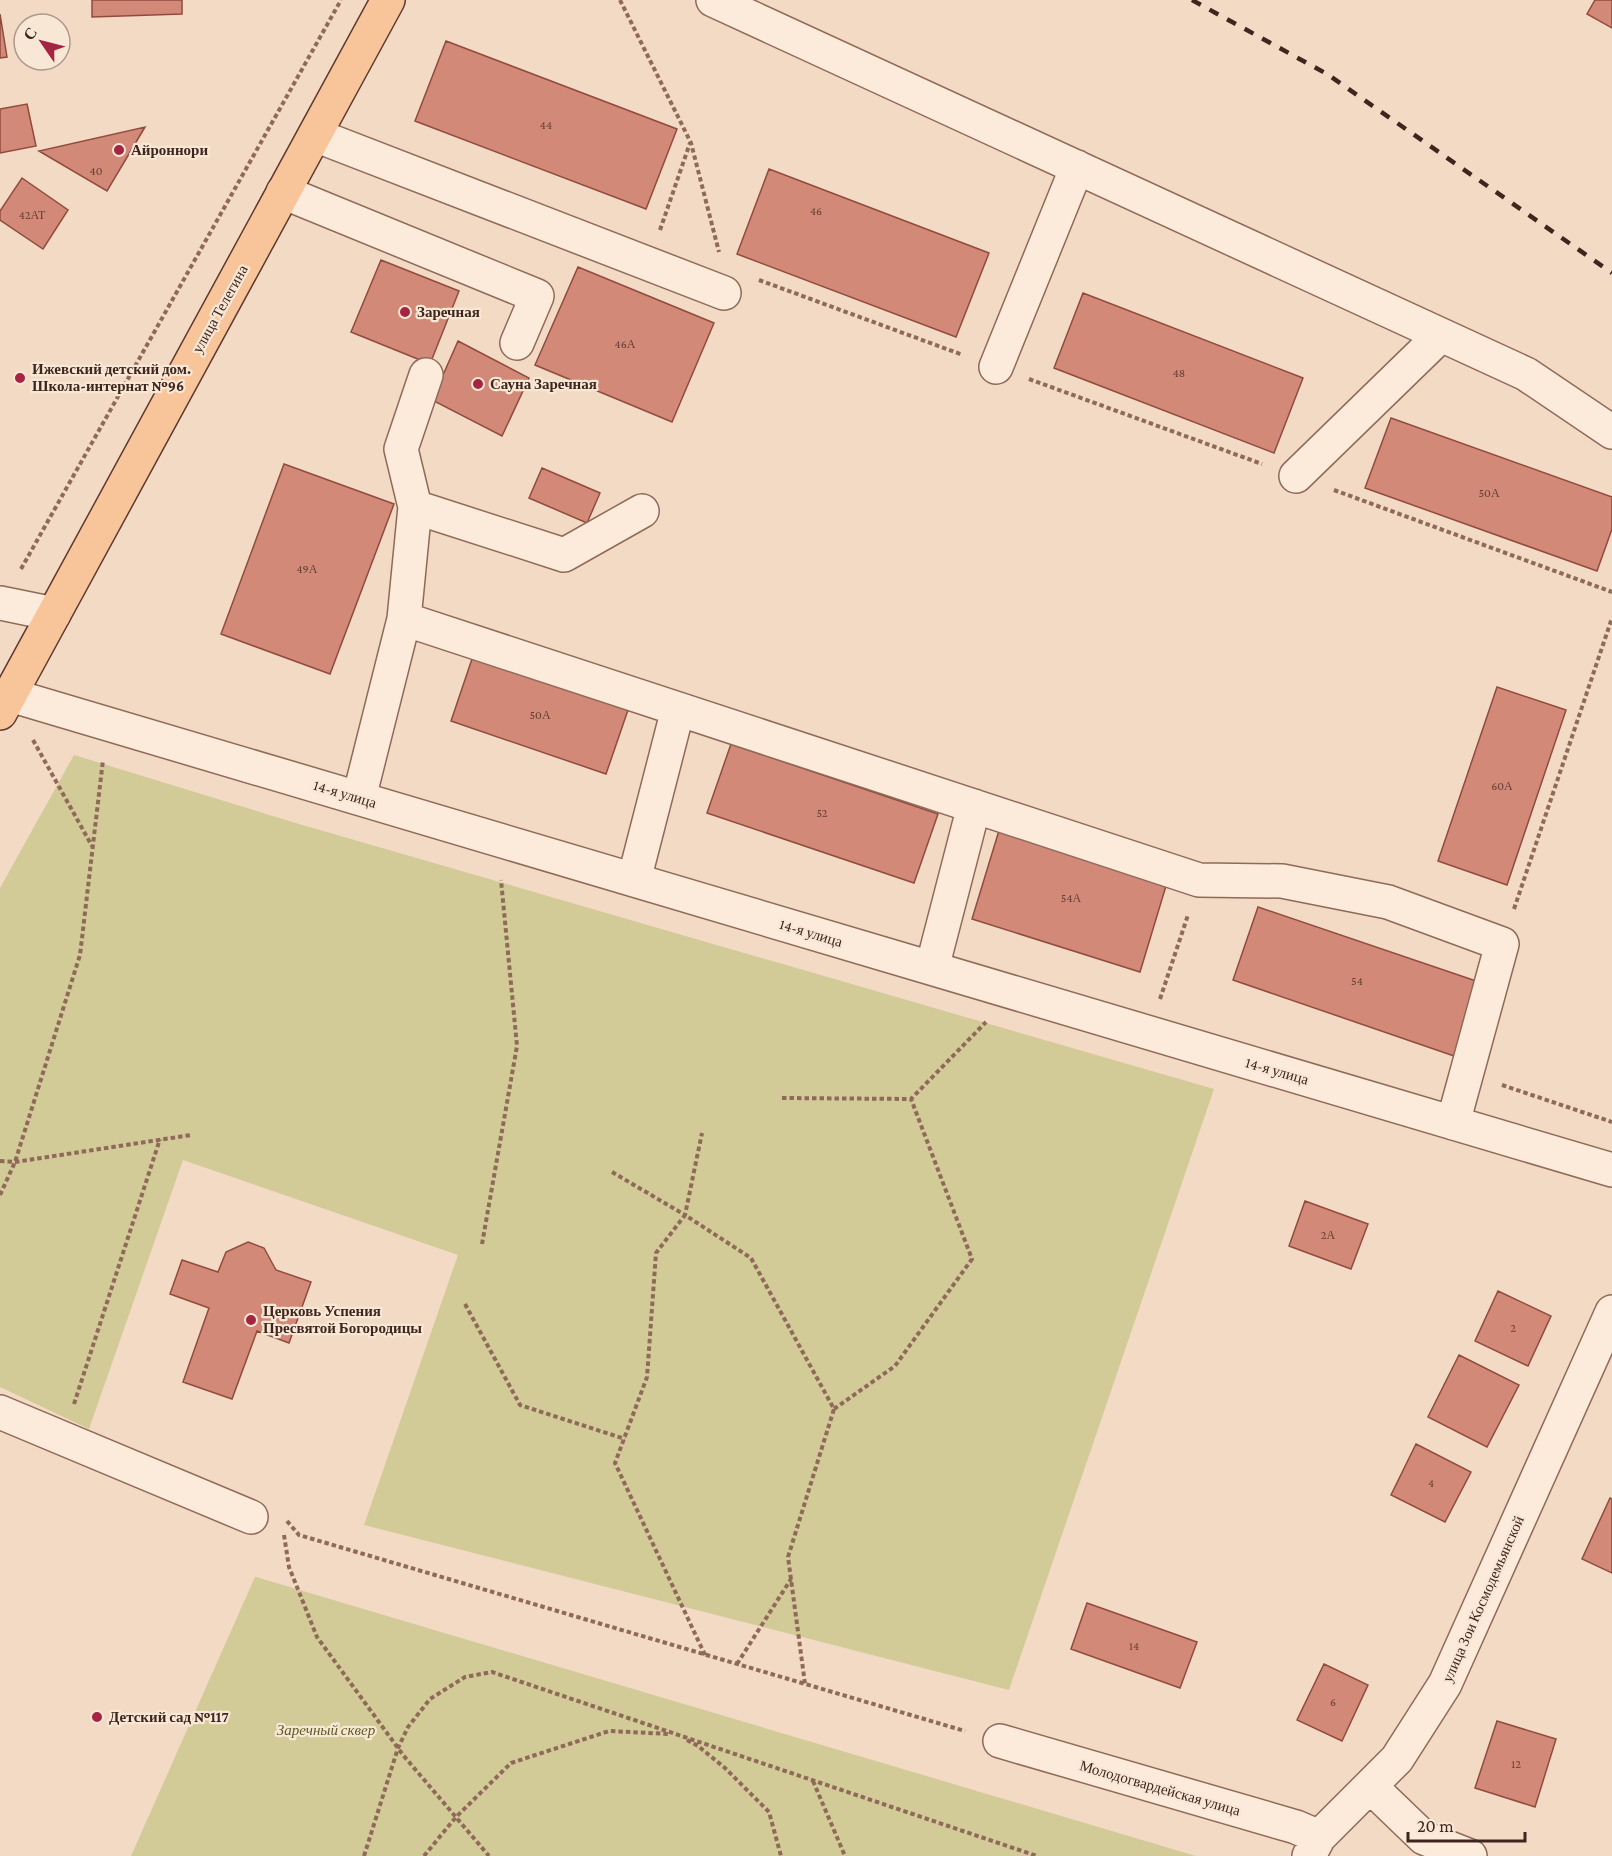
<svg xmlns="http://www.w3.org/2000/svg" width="1612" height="1856" font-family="'Crimson Pro',serif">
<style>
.green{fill:#d2cb98}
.building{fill:#d38978;stroke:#914b3d;stroke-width:1.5}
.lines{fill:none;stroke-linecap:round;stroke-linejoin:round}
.minor-casing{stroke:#8f6a59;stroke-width:36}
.major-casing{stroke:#5d392e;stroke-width:36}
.path{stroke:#8f6a59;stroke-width:4;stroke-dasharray:4.5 3;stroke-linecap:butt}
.minor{stroke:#fceada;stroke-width:33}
.major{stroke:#f8c59b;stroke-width:33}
.rail{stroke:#3e261e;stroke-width:4.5;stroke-dasharray:10 10;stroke-linecap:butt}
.poi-dot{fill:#a42442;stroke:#f9e7d6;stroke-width:2}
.labels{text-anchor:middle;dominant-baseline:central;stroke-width:4.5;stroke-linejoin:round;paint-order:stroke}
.number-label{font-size:12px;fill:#633f34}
.poi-label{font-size:15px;font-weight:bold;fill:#3e261e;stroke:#f9e7d6;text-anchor:start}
.street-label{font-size:15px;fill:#3e261e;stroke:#f9e7d6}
.park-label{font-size:15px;font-style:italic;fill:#5b5d23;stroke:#f9e7d6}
</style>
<rect width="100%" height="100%" fill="#f2dac5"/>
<path class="green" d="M74,755L299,824L1214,1089L1009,1690L364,1525L458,1255L183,1160L89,1429L0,1387V888Z
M255,1577H256L1196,1856H131Z"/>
<path class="building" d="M92,0H182V14L92,17Z
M1595,0H1612V28L1587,14Z
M0,14L7,57L0,58Z
M446,41L677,129L646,209L415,121Z
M27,104L36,146L0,153V109Z
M145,127L107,191L39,151Z
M769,169L989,253L956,337L737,254Z
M22,178L68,210L43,249L0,220V211Z
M381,260L459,291L430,364L351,332Z
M578,267L714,323L672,422L535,365Z
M1083,293L1303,378L1274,453L1054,368Z
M458,341L529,378L502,436L432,400Z
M1391,418L1612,497V529L1597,571L1365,488Z
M284,464L394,504L330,674L221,634Z
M542,468L600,493L587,523L529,498Z
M473,656L628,710L606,774L451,721Z
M1497,687L1566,710L1507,885L1438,861Z
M731,744L938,814L914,883L707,813Z
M1001,824L1169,876L1140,972L972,919Z
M1258,907L1482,983L1457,1057L1233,980Z
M1305,1201L1368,1224L1351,1269L1289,1246Z
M248,1242L264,1248L276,1270L311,1282L289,1343L257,1331L232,1399L183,1382L209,1308L170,1294L182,1260L218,1272L226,1252Z
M1498,1291L1551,1316L1528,1366L1475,1341Z
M1459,1355L1519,1385L1487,1447L1428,1417Z
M1416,1444L1471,1472L1445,1522L1391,1495Z
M1610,1498L1612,1499V1573L1582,1559Z
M1087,1603L1197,1642L1180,1688L1071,1649Z
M1324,1664L1368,1685L1342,1741L1297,1720Z
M1497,1721L1556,1739L1535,1807L1475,1788Z"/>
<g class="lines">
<defs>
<path id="minor" d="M713,0L1526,374L1612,432
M315,135L724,293
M283,192L537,296L517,343
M996,367L1077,167
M1296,476L1441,335
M415,507L564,555L642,511
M0,603L54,614
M404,619L1199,880L1282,881L1388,902L1502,944L1453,1123
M10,695L1612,1170
M359,798L404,619L415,507L401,449L426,375
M634,880L678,709
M932,968L974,806
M0,1412L251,1517
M1000,1741L1296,1827L1319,1837
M1370,1786L1424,1838L1470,1856
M1309,1856L1319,1837L1397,1759L1445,1684L1612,1312"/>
<path id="major" d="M0,713L388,0"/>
</defs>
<use href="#minor" class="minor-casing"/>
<use href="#major" class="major-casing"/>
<path class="path" d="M620,0L691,143L719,252
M660,230L690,143
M759,280L963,355
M1029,379L1262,464
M1334,490L1612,592
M21,569L341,0
M33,740L92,846
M1514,909L1612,618
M1160,999L1188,915
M1502,1085L1612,1122
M782,1098L911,1099L986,1022
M0,1161L15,1162L191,1135
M612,1172L685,1215L702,1133
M0,1195L15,1162L80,955L103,760
M482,1244L517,1046L501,880
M465,1304L520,1405L625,1439
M74,1404L160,1139
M834,1409L895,1366L972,1259L911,1099
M287,1521L299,1535L965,1731
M284,1535L289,1567L317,1637L403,1755L489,1856
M705,1655L615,1463L647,1377L656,1253L685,1215L751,1258L834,1409L788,1557L805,1684
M737,1664L791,1579
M687,1740L698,1746L725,1768L769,1812L781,1856
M813,1781L845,1856
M364,1856L398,1748L408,1727L430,1699L465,1677L492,1672L1037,1856
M424,1856L456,1817L511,1763L609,1731L669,1734"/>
<use href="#minor" class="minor"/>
<use href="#major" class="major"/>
<path class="rail" d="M1192,0L1327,74L1612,273"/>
</g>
<g class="poi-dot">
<circle cx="119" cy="150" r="6"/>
<circle cx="405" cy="312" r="6"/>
<circle cx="20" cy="378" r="6"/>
<circle cx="478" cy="384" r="6"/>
<circle cx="251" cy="1320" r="6"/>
<circle cx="97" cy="1717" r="6"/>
</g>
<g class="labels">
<g class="number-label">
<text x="546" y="125">44</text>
<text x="96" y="171">40</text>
<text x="816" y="211">46</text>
<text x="32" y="215">42АТ</text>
<text x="625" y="344">46А</text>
<text x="1179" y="373">48</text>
<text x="1489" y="493">50А</text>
<text x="307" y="569">49А</text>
<text x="540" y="715">50А</text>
<text x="1502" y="786">60А</text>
<text x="822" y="813">52</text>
<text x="1071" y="898">54А</text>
<text x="1357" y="981">54</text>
<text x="1328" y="1235">2А</text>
<text x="1513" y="1328">2</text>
<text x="1431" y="1483">4</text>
<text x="1134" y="1646">14</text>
<text x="1333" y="1702">6</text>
<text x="1516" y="1764">12</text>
</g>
<g class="poi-label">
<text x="131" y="150">Айроннори</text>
<text x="417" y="312">Заречная</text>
<text x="32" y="369">Ижевский детский дом.<tspan x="32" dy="17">Школа-интернат №96</tspan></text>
<text x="490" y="384">Сауна Заречная</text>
<text x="263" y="1311">Церковь Успения<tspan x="263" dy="17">Пресвятой Богородицы</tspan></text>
<text x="109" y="1717">Детский сад №117</text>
</g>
<g class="street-label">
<text transform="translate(220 309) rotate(-61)">улица Телегина</text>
<text transform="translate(345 794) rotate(17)">14-я улица</text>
<text transform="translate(811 933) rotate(17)">14-я улица</text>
<text transform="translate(1277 1071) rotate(16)">14-я улица</text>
<text transform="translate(1483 1599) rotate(-66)">улица Зои Космодемьянской</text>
<text transform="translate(1160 1788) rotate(16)">Молодогвардейская улица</text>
</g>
<g class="park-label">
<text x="326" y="1730">Заречный сквер</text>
</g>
</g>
<g transform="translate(42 42) rotate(305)"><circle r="28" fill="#f9e7d6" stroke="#ae9a8c" stroke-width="1.5"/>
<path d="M0-4.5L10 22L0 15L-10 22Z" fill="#a42442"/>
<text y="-9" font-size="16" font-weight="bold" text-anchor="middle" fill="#3e261e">С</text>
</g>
<path d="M1408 1832v9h117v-9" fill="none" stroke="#3e261e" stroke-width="3"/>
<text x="1417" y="1832" font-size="18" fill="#3e261e" stroke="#f9e7d6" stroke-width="4.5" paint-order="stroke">20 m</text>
</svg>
